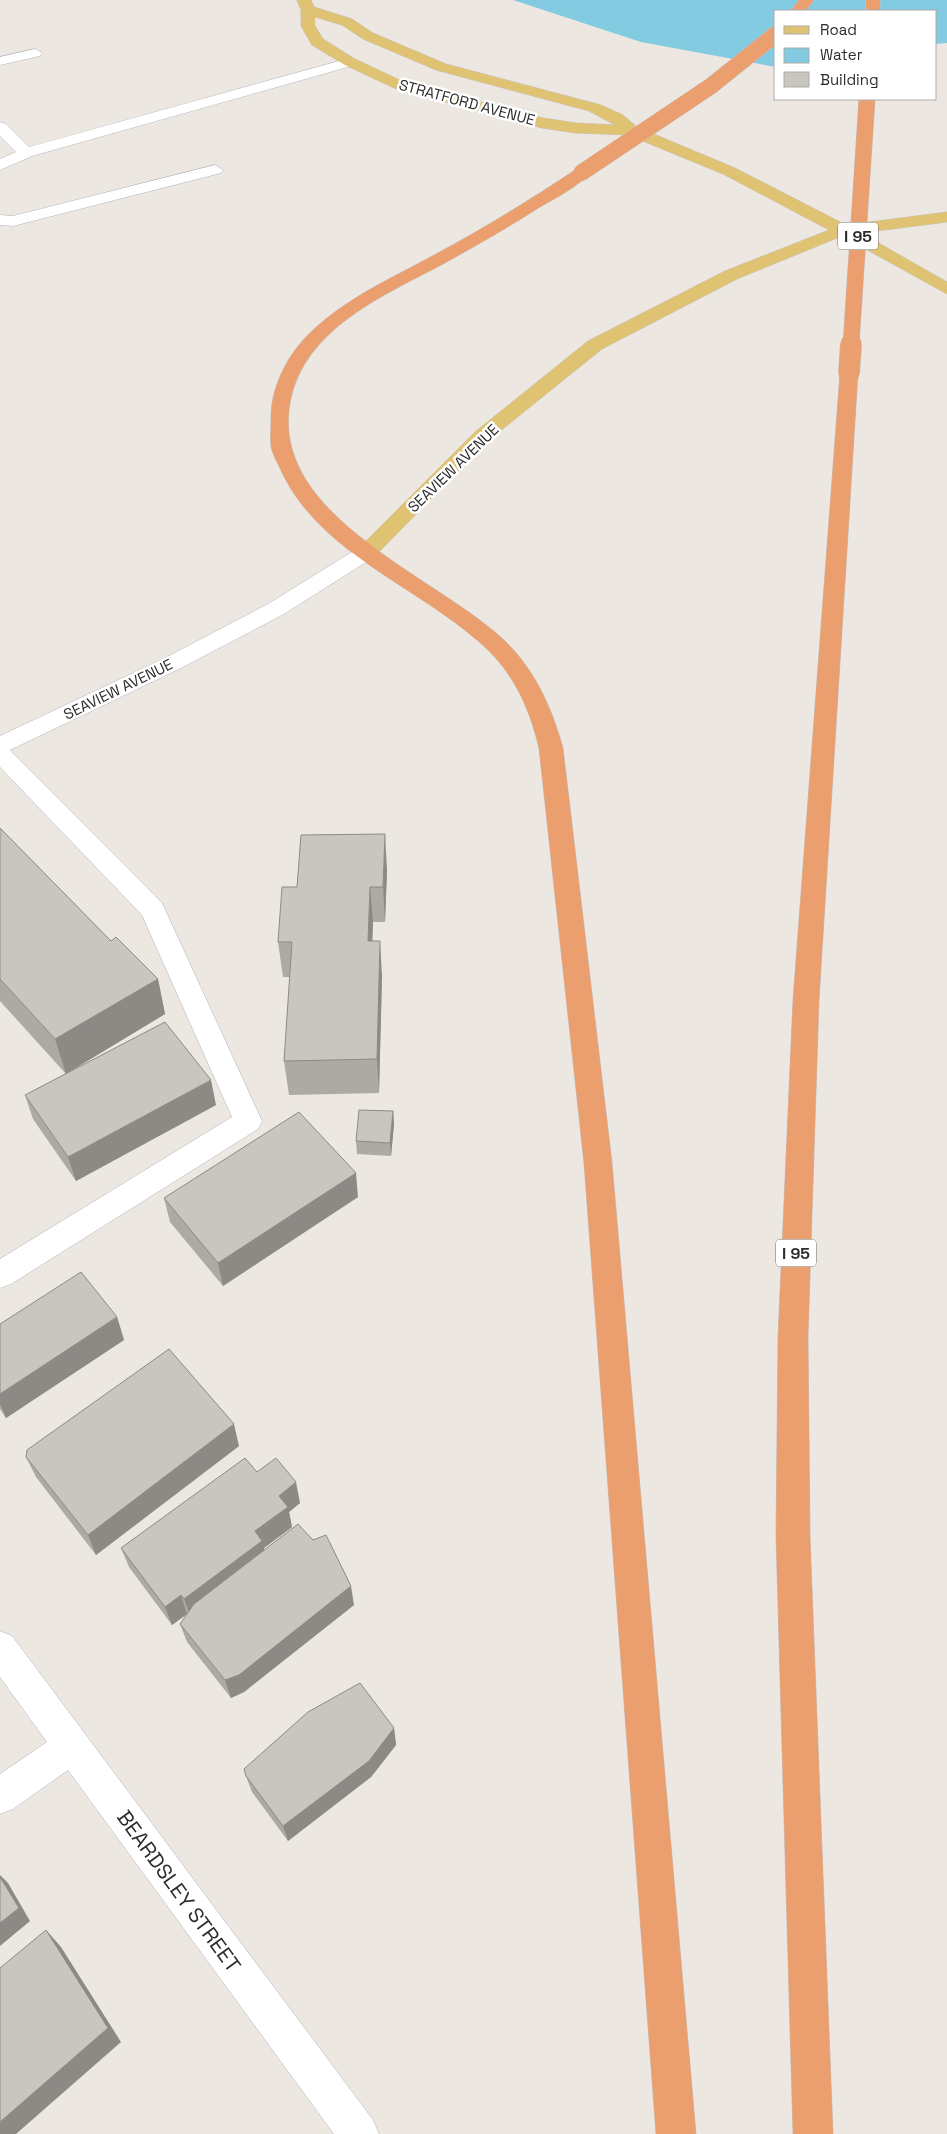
<svg xmlns="http://www.w3.org/2000/svg" width="947" height="2134" font-family="'Space Grotesk',sans-serif">
<style>
.water{fill:#82cbe0}
.lines{fill:none;stroke-linecap:round;stroke-linejoin:round}
.minor-casing{stroke:#b2b3bb;stroke-width:1}
.major-casing{stroke:#c4c4c4;stroke-width:1}
.highway-casing{stroke:#c4c4c4;stroke-width:1}
.minor{fill:#fff;fill-rule:evenodd}
.major{fill:#e0c273;fill-rule:evenodd}
.highway{fill:#eb9f6e;fill-rule:evenodd}
.highway-bridge-far1-casing{stroke:#c4c4c4;stroke-width:17;stroke-linecap:butt}
.highway-bridge-casing{stroke:#c4c4c4;stroke-width:22;stroke-linecap:butt}
.highway-bridge-far1{stroke:#eb9f6e;stroke-width:16}
.highway-bridge{stroke:#eb9f6e;stroke-width:21}
.wall{fill:#ada9a4}
.shaded-wall{fill:#8d8a86}
.building{fill:#c9c5bf;stroke:#8d8a86}
.labels{text-anchor:middle;dominant-baseline:central;stroke-width:5;stroke-linejoin:round;paint-order:stroke}
.far-street-label{font-size:15px;fill:#2d2d2d;stroke:#fff}
.shield{fill:#fff;stroke:#6c6c6c;stroke-width:1}
.shield-label{font-size:16px;font-weight:bold;fill:#2d2d2d}
.near-street-label{font-size:21px;fill:#2d2d2d;stroke:#fff}
</style>
<rect width="100%" height="100%" fill="#ece7e1"/>
<path class="water" d="M513,0H947V43L936,44V11H776V67L641,42Z"/>
<g class="lines">
<defs>
<path id="minor" d="M35,49L42,53L40,56L0,65V57Z
M350,58L355,59L357,62L355,65L32,156L0,170V159L16,152L0,136V122L6,124L29,147Z
M215,165L223,170L221,173L13,226L0,225V215L13,216Z
M367,546L374,547L378,552L374,557L284,614L181,668L10,750L162,903L262,1121L258,1129L11,1284L0,1288V1259L232,1117L142,915L0,767V736L165,658L268,604L360,547Z
M0,1631L12,1636L373,2120L379,2134H334L68,1770L13,1809L0,1814V1774L47,1742L0,1677Z"/>
<path id="major" d="M297,0H311L314,7L352,19L373,33L446,64L601,105L623,115L637,127L735,168L846,225L947,212V222L861,233L947,282V294L842,236L737,279L602,349L489,440L374,557L367,558L360,557L356,552L360,547L475,432L588,341L725,271L829,230L723,174L628,135L576,133L542,128L394,88L345,65L312,45L301,26V10ZM315,17L342,25L363,39L436,70L589,111L615,125L576,123L543,118L404,82L355,59L323,39L315,26Z"/>
<path id="highway" d="M799,0H814L805,11H791Z
M866,0H880V11H866Z
M581,168L589,173C581,185 554,199 540,207C509,227 477,245 445,263C389,293 316,323 294,387C254,511 435,574 505,641C535,670 552,708 563,748L612,1163L696,2134H656L584,1163L539,748C530,711 516,678 489,651C423,587 317,555 279,466C276,460 272,453 271,446C270,438 271,429 271,421C270,387 288,353 313,330C348,297 394,277 436,254C484,228 530,200 575,170Z
M849,367L856,369L858,373L819,1000L808,1337L810,1536L833,2134H793L776,1536L778,1337L793,1000L840,373L842,369Z"/>
</defs>
<use href="#minor" class="minor-casing"/>
<use href="#major" class="major-casing"/>
<use href="#highway" class="highway-casing"/>
<use href="#minor" class="minor"/>
<use href="#major" class="major"/>
<use href="#highway" class="highway"/>
<defs>
<path id="highway-bridge-far1" d="M581,173L711,86L776,34
M851,345L867,99"/>
<path id="highway-bridge" d="M849,373L851,344"/>
</defs>
<use href="#highway-bridge-far1" class="highway-bridge-far1-casing"/>
<use href="#highway-bridge" class="highway-bridge-casing"/>
<use href="#highway-bridge-far1" class="highway-bridge-far1"/>
<use href="#highway-bridge" class="highway-bridge"/>
</g>
<path class="wall" d="M0,828L111,941L158,979L165,1014L67,1073L216,1105L76,1181L33,1119L25,1095L66,1074L0,1001Z
M387,870L385,922H373L372,941L382,976L379,1093L289,1095L284,1061L290,977H283L278,942L297,887Z
M393,1111L394,1124L391,1156L357,1154L356,1141Z
M358,1197L223,1286L170,1222L164,1198Z
M117,1317L124,1340L6,1418L0,1409V1324Z
M239,1446L96,1555L36,1477L26,1457Z
M257,1472L300,1503L289,1512L292,1527L264,1548V1549L354,1605L244,1692L231,1698L187,1642L180,1624L187,1614L172,1625L129,1567L121,1548Z
M394,1728L396,1745L371,1777L288,1841L252,1792L246,1776Z"/>
<path class="shaded-wall" d="M385,834L387,870L385,922L383,887Z
M370,887L373,922L371,976L368,941Z
M380,941L382,976L379,1093L377,1059Z
M158,979L165,1014L66,1074L55,1039Z
M211,1080L216,1105L76,1181L68,1157Z
M393,1111L394,1124L391,1156L390,1143Z
M356,1173L358,1197L223,1286L218,1263Z
M117,1317L124,1340L6,1418L0,1404V1394Z
M234,1424L239,1446L96,1555L88,1535Z
M296,1482L300,1503L289,1512L292,1527L264,1548L267,1561L191,1618L184,1599L255,1531L279,1496Z
M351,1586L354,1605L244,1692L231,1698L225,1680Z
M181,1595L187,1614L172,1625L165,1607Z
M394,1728L396,1745L371,1777L288,1841L283,1826Z
M0,1875L8,1883L30,1921L0,1946Z
M46,1930L61,1947L121,2042L16,2134H0V2122Z"/>
<path class="building" d="M0,828L111,941L116,937L158,979L55,1039L0,979Z
M385,834L383,887H370L368,941H380L377,1059L284,1061L292,942H278L282,887H297L301,835Z
M165,1022L211,1080L68,1157L25,1095Z
M359,1110L393,1111L390,1143L356,1141Z
M299,1112L356,1173L218,1263L164,1198Z
M81,1272L117,1317L0,1394V1324Z
M169,1349L234,1424L88,1535L26,1457L27,1450Z
M245,1458L257,1472L276,1458L296,1482L279,1496L288,1507L255,1531L262,1541L184,1599L181,1595L165,1607L121,1548Z
M298,1524L313,1540L326,1535L351,1586L239,1675L225,1680L180,1624L194,1604Z
M360,1683L394,1728L369,1761L283,1826L246,1776L244,1769L308,1712Z
M0,1877L19,1908L0,1923Z
M46,1930L108,2028L0,2122V1968Z"/>
<g class="labels">
<g class="far-street-label">
<text transform="translate(467 102) rotate(15)">STRATFORD AVENUE</text>
<text transform="translate(453 468) rotate(-44)">SEAVIEW AVENUE</text>
<text transform="translate(118 689) rotate(-26)">SEAVIEW AVENUE</text>
</g>
<g class="shield">
<rect x="838" y="222.5" width="40" height="27" rx="4"/>
<rect x="776" y="1239.5" width="40" height="27" rx="4"/>
</g>
<g class="shield-label">
<text x="858" y="236">I 95</text>
<text x="796" y="1253">I 95</text>
</g>
<g class="near-street-label">
<text transform="translate(179 1891) rotate(54)">BEARDSLEY STREET</text>
</g>
</g>
<rect x="774" y="10" width="162" height="90" fill="#ffffff" stroke="#ababab"/>
<rect x="784" y="26" width="25" height="8" fill="#e0c273" stroke="#ababab"/>
<text x="820" y="35" font-size="15" fill="#2d2d2d">Road</text>
<rect x="784" y="48" width="25" height="15" fill="#82cbe0" stroke="#ababab"/>
<text x="820" y="60" font-size="15" fill="#2d2d2d">Water</text>
<rect x="784" y="72" width="25" height="15" fill="#c9c5bf" stroke="#ababab"/>
<text x="820" y="85" font-size="15" fill="#2d2d2d">Building</text>
</svg>
